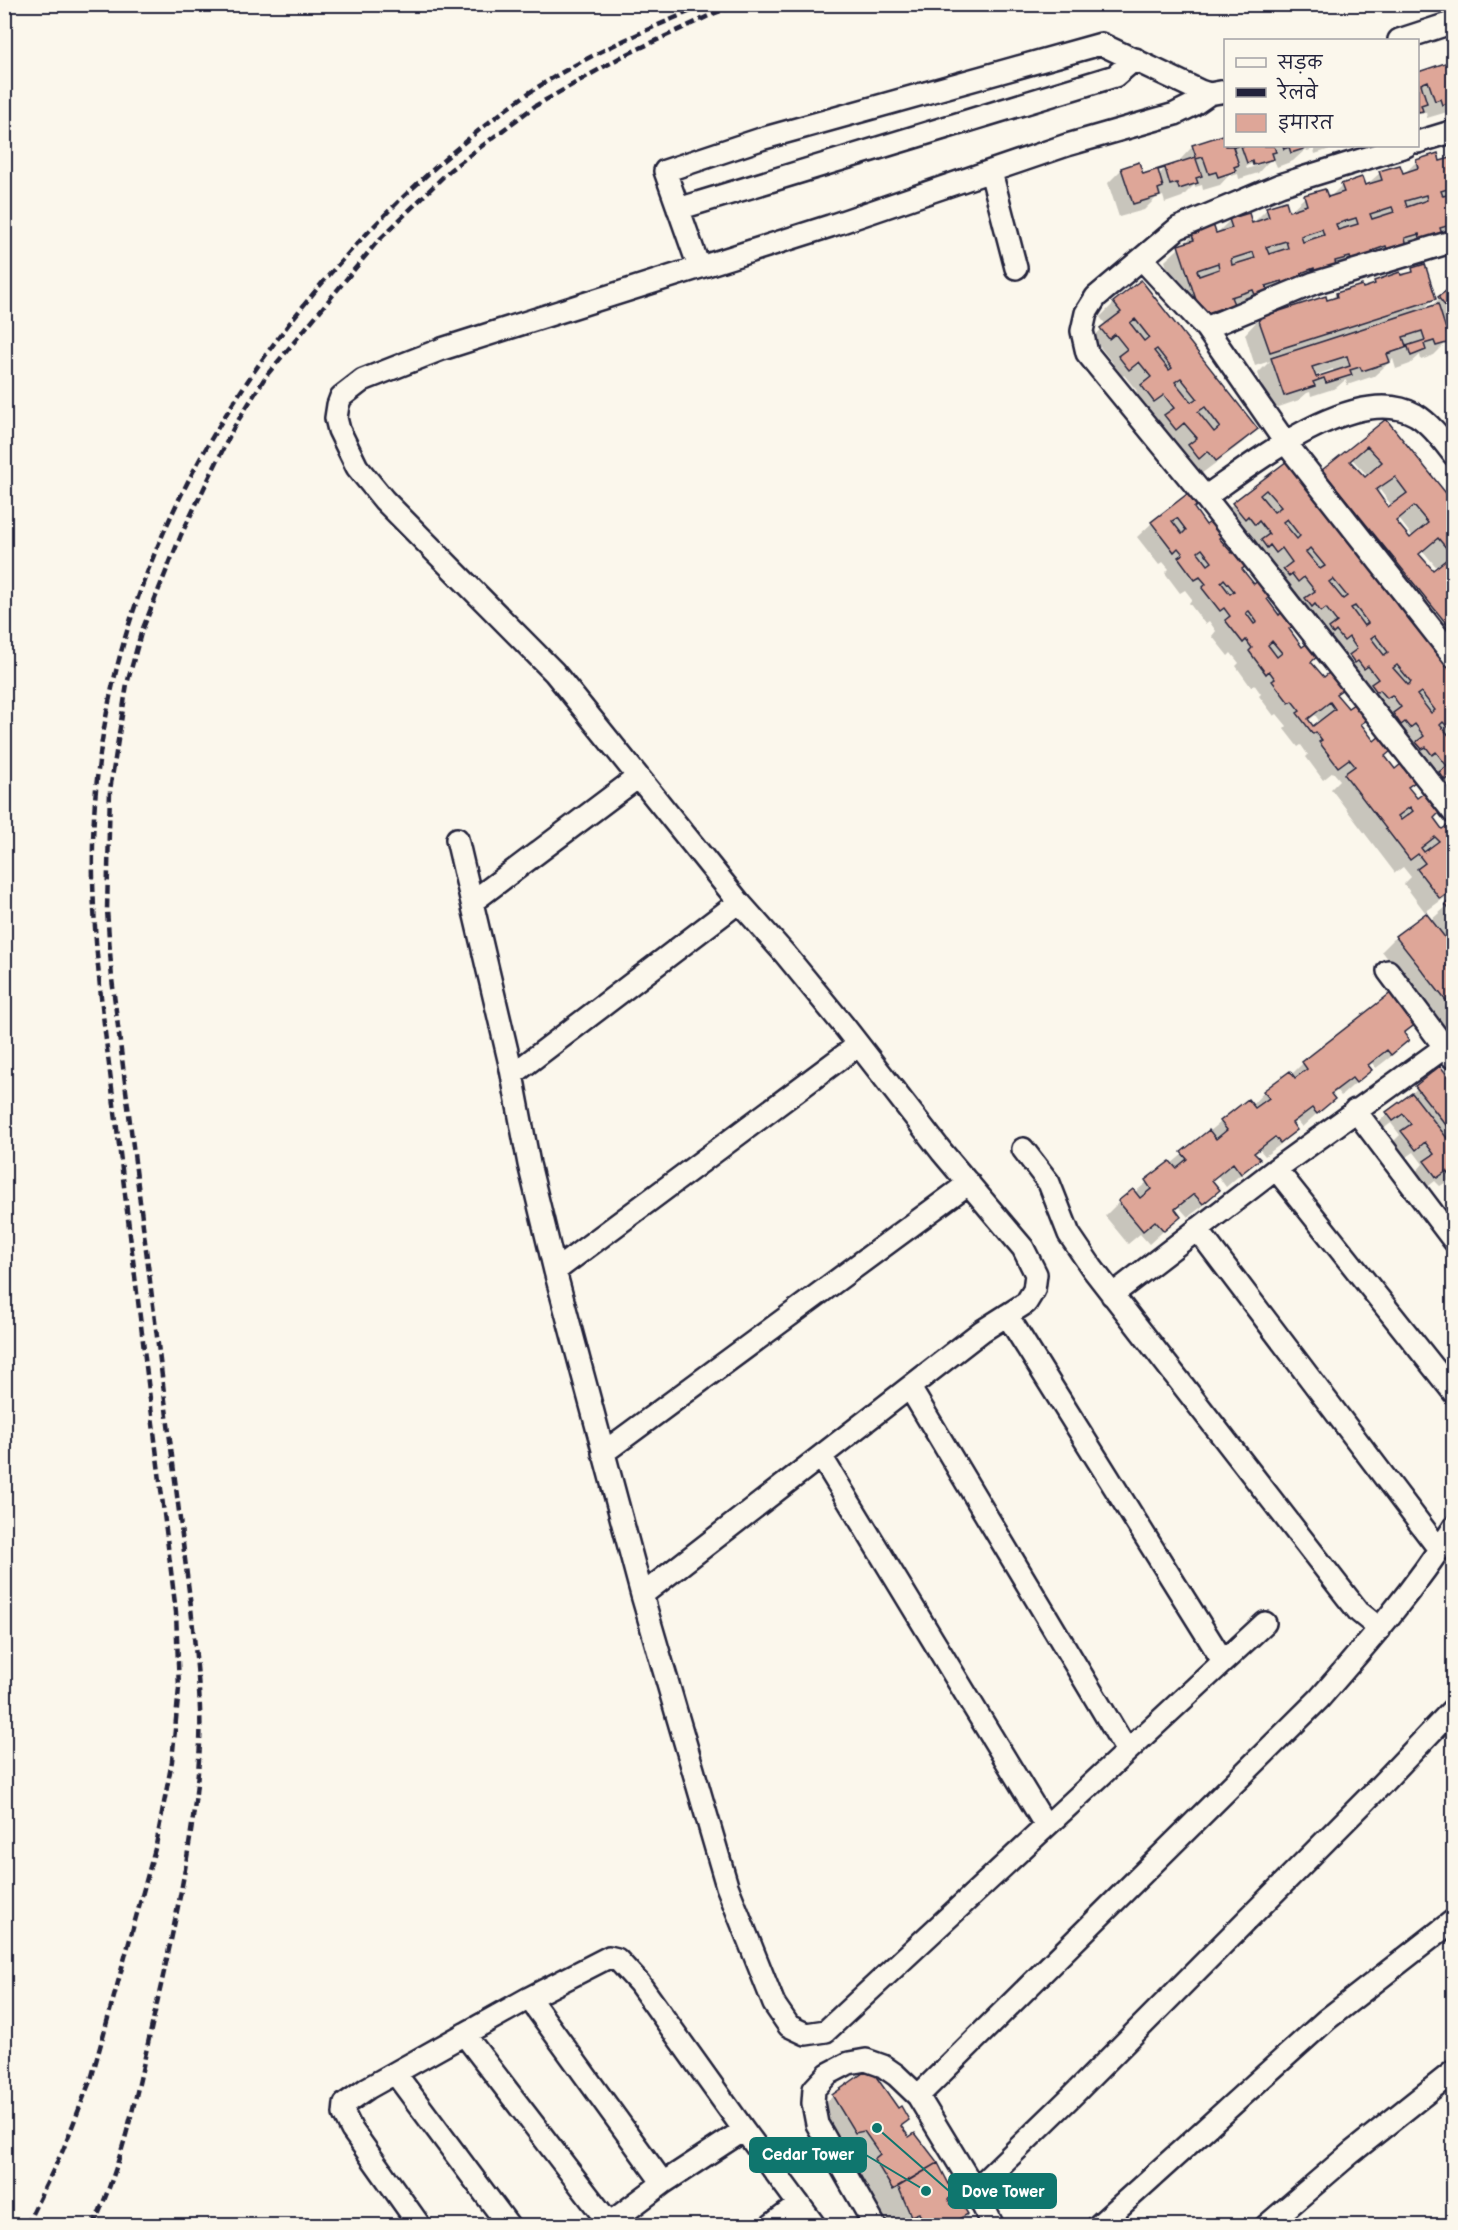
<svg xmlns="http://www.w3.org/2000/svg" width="1458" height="2230" font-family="'Balsamiq Sans','Playpen Sans Deva',sans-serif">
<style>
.shadow{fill:#0003;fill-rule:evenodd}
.building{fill:#dea698;stroke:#22223b;stroke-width:1.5;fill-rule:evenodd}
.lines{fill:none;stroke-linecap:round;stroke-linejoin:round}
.minor-casing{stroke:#22223b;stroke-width:26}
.minor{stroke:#fbf7ec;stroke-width:21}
.rail{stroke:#22223b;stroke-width:4.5;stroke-dasharray:9 4.5;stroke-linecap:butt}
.leader{fill:none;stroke:#0f766e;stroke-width:2}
.callout-dot{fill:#0f766e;stroke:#fbf7ec;stroke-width:2}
.callout{fill:#0f766e;stroke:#0f766e;stroke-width:2}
.callout-label{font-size:16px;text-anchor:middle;font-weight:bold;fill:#fff}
</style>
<rect width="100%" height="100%" fill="#fbf7ec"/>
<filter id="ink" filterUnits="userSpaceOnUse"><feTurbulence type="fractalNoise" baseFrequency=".0167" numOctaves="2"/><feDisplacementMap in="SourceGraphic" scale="12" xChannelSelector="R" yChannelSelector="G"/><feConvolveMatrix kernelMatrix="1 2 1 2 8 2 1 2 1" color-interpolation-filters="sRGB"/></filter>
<g filter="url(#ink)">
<path class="shadow" d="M1454,62V110L1427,118L1426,112L1420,114L1419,112L1418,114V74Z
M1193,146H1334L1330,149L1315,154L1314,149L1307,151L1306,149L1293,161L1277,167L1274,160L1269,161L1258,173L1239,179L1238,174L1232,176L1231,173L1220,185L1203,190L1202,185L1195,187L1194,185L1182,197L1165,203L1163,196L1155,199L1144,210L1119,217L1108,183L1122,169L1142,176H1158L1165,168L1180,164L1179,161ZM1261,161V164L1247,169L1246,166Z
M1454,150V243L1229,306L1218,318L1186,328L1165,261L1199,230L1215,235L1230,220L1251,225L1267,209L1288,213L1305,197L1327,200L1342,185L1364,187L1380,173L1404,174L1417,161L1440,164Z
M1413,270L1434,298L1422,311L1433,307L1432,305L1454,287V332L1440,316L1448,341L1434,355L1421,360L1420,355L1410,364L1396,369L1393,359L1374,376L1347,385L1346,380L1344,381L1336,388L1311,396L1310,392L1307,393L1299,400L1270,410L1258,373L1270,361L1255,366L1245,334L1259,319L1330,301L1336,294L1362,289L1370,287L1375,282L1401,277L1407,275ZM1412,343L1405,350L1404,346ZM1333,369L1334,373L1315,379L1314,376Z
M1141,282L1256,429L1242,443L1201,474L1193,464L1184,472L1175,460L1182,453L1169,436L1161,443L1151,430L1160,422L1149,408L1139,415L1128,400L1137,391L1124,375L1114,383L1104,371L1113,363L1100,347L1094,352L1087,343L1106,325L1100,317L1114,303Z
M1386,421L1454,505V665L1443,646L1454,672V804L1219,518L1233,504L1291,460L1310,484L1323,471ZM1352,459L1368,476L1364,479L1349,462ZM1380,490L1392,506L1387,509L1376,493ZM1399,519L1413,537L1410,540L1395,522ZM1423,551L1438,569L1433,573L1418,555Z
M1190,493L1192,509L1265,599L1310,662L1395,771L1413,782L1407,788L1442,831L1454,834V891L1425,912L1404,884L1411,877L1403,867L1395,873L1331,789L1340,780L1333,772L1323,780L1306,757L1308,755L1301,745L1298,747L1284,729L1287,726L1277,714L1274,716L1259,696L1261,694L1254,684L1251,687L1236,666L1239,663L1231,653L1228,656L1212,636L1216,631L1209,621L1205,624L1189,603L1192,599L1185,590L1180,593L1165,573L1169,569L1163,562L1159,565L1137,537L1152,523ZM1315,715L1320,722L1313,728L1308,721Z
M1454,900V1036L1449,1039L1382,951L1396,937L1426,915L1430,921Z
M1415,1023L1403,1035L1407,1040L1393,1055L1376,1068L1372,1063L1368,1067L1370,1070L1341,1096L1337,1091L1330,1096L1333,1099L1302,1127L1297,1121L1291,1125L1295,1129L1281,1144L1265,1156L1260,1150L1254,1155L1258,1159L1226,1187L1218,1176L1211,1181L1218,1190L1204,1205L1188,1217L1179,1207L1174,1211L1179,1217L1149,1244L1140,1234L1128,1244L1105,1216L1119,1202L1134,1193L1170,1163L1171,1164L1221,1122L1251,1106L1264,1092L1291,1075L1303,1063Z
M1440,1069L1454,1086V1188L1448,1181L1440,1186L1435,1181L1426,1188L1415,1173L1423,1164L1414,1152L1404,1159L1392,1143L1400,1135L1391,1123L1382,1130L1377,1123Z
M1454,1207V1219L1452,1221L1447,1214Z
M870,2070L900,2127L953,2196L947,2201L950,2206L966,2214L957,2223L958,2226H885L876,2206L871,2210L853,2181L859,2176L842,2151L811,2118L833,2096Z"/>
<path class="building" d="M1454,60V101L1442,105L1440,99L1435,101L1428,81L1421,84L1427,103L1421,105L1423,111L1418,112V72Z
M1226,134V146H1239L1233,147L1239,165L1234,167L1236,171L1218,177L1216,172L1209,174L1203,157L1196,159L1202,176L1196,178L1198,183L1179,189L1177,183L1170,185L1165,168L1158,170L1163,187L1158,189L1160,196L1133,204L1121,168L1139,162L1143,174L1196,157L1192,145Z
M1241,146H1274L1276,152L1272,153L1274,159L1253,165L1252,161L1247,163Z
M1283,146H1309L1310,147L1291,153L1289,147L1284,149Z
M1438,153L1440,161L1454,157V187L1441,191L1443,196L1454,193V224L1440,228L1443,237L1422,244L1419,234L1405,238L1408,249L1389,255L1386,246L1372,251L1375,259L1353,266L1350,257L1335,261L1338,272L1317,279L1314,268L1301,273L1304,282L1284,288L1282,281L1266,286L1269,293L1256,297L1253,290L1231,297L1234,304L1201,315L1178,245L1194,240L1192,235L1199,233L1198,229L1213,224L1216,233L1232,228L1229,219L1249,213L1252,223L1269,217L1266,207L1286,201L1289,211L1307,205L1304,195L1325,189L1328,197L1344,192L1341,184L1362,177L1365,185L1382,180L1379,171L1400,165L1403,173L1418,168L1416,160ZM1426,195L1427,200L1407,207L1405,201ZM1392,207L1394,212L1372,219L1370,214ZM1356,218L1358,224L1338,230L1336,224ZM1322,229L1324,235L1303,242L1301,236ZM1286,241L1288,248L1269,254L1266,247ZM1253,252L1255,258L1232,265L1231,259ZM1218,263L1219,269L1199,276L1197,270Z
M1425,264L1436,299L1270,352L1258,318L1326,296L1327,300L1337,297L1336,293L1362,285L1363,288L1375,284L1374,281L1400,272L1401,275L1413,272L1412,268Z
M1141,280L1258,429L1216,461L1208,451L1199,459L1188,445L1197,438L1184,423L1176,430L1164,415L1174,408L1164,395L1154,402L1141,385L1151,377L1139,362L1129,370L1118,356L1127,349L1115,334L1109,339L1100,328L1121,312L1113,302ZM1135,319L1149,337L1144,341L1130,323ZM1157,349L1172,368L1169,370L1154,351ZM1181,378L1197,398L1191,402L1175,382ZM1205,407L1220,427L1214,432L1198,412Z
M1454,285V317L1438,297Z
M1438,304L1450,342L1436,346L1434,341L1424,344L1426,350L1411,356L1408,347L1387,354L1390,362L1362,371L1360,367L1350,370L1352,375L1326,383L1324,378L1313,382L1315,386L1284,396L1271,358ZM1422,331L1425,340L1406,346L1403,337ZM1347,356L1350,366L1316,377L1312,367Z
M1386,419L1454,503V633L1322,470ZM1367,446L1382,462L1365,477L1350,461ZM1395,477L1407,493L1388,507L1376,490ZM1414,506L1428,523L1410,538L1396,521ZM1438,538L1452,555L1433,570L1419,554Z
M1291,458L1454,669V733L1443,722L1440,725L1454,741V784L1449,778L1445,780L1439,772L1447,766L1436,752L1432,755L1426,747L1422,749L1416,742L1424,736L1415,724L1410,728L1405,722L1401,725L1393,713L1401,707L1392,695L1387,698L1380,690L1377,692L1371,684L1378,679L1368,666L1364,669L1358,661L1355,663L1349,655L1357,649L1349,637L1344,641L1336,631L1333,634L1329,628L1337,622L1326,608L1321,612L1315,604L1312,607L1305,598L1315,591L1304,577L1298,582L1292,574L1289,576L1283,569L1292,562L1282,548L1276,553L1270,545L1267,548L1261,540L1269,534L1259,521L1255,525L1248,516L1245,519L1232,503ZM1266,490L1281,507L1274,512L1260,495ZM1287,519L1300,536L1297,539L1283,522ZM1310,548L1325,566L1320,569L1306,552ZM1333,579L1347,596L1343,599L1329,582ZM1355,606L1368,623L1364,626L1351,608ZM1375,635L1388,652L1384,655L1371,638ZM1397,665L1411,682L1408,685L1393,668ZM1421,692L1435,710L1431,713L1417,695Z
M1191,491L1200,503L1194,508L1206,525L1213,520L1224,534L1219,538L1232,553L1236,550L1248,565L1242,569L1254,584L1259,580L1271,596L1267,599L1279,615L1283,611L1294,625L1289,629L1302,647L1308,643L1318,656L1311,662L1324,677L1330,672L1343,689L1336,694L1348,708L1354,704L1367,720L1361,724L1374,741L1380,736L1391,751L1385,756L1395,769L1401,764L1415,782L1408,787L1417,798L1424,793L1439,813L1434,818L1442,829L1448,825L1454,832V889L1440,899L1417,869L1425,863L1418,854L1410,860L1344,774L1355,766L1349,759L1338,767L1319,742L1322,740L1316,732L1313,734L1297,713L1300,711L1292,701L1289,703L1272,681L1275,679L1269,671L1266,674L1249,651L1252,648L1246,640L1243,643L1225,620L1230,616L1224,608L1220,611L1202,588L1206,584L1200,577L1195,580L1178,557L1183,554L1178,548L1174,552L1151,522ZM1177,518L1186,530L1182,534L1172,521ZM1202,549L1212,562L1208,565L1198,552ZM1224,579L1234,591L1230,594L1221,582ZM1249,611L1257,622L1254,624L1246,613ZM1272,641L1282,653L1277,657L1268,645ZM1330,702L1335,709L1313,726L1308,719ZM1410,807L1413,811L1401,820L1398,816ZM1435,837L1439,841L1424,852L1421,848Z
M1454,898V916L1445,904Z
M1426,913L1454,949V1011L1395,936Z
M1392,992L1417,1023L1404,1033L1409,1040L1391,1055L1387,1050L1368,1065L1372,1070L1356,1083L1352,1078L1331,1094L1335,1099L1317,1114L1312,1108L1292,1123L1297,1130L1280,1143L1275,1137L1254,1153L1260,1159L1241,1174L1233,1163L1212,1180L1220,1190L1203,1204L1194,1194L1175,1209L1181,1217L1164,1231L1155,1221L1143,1231L1118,1201L1133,1189L1140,1198L1151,1189L1145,1180L1170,1161L1176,1168L1187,1159L1181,1152L1209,1130L1216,1139L1227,1130L1220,1121L1248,1099L1255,1108L1269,1098L1263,1091L1290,1071L1295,1078L1307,1069L1302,1062Z
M1440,1066L1454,1083V1135L1415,1086Z
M1412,1093L1454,1147V1175L1451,1177L1447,1171L1437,1178L1424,1161L1434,1154L1425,1142L1416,1150L1401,1131L1411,1124L1403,1114L1393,1121L1386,1112Z
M870,2068L898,2108L901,2106L909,2120L901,2126L909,2137L915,2133L938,2163L893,2190L874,2159L880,2154L864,2131L855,2133L832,2095Z
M938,2163L955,2196L948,2199L951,2204L960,2201L968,2214L957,2220L959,2224L967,2220L969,2226H925L919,2213L911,2216L898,2186Z"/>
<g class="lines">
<defs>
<path id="minor" d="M1399,40L1454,22
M1418,142L1454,131
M991,172L1016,268
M678,209L1115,76L1135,59
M1142,259L1206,328L1285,442L1454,657
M699,267L665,171L761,139L1101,44L1200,91L1209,94L1226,91
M1206,328L1314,283L1454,241
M1454,455C1443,441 1431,424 1416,415C1356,381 1253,464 1205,497L1454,813
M1205,497L1087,353L1082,331L1086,313L1096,297L1178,228L1280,185L1406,146
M457,839L510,1064L529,1164L555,1271L642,1595L727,1886L774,2004L789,2026L806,2034L826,2031L1265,1623
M472,902L638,777
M1388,971L1452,1057
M512,1075L739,902
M1355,1110L1454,1241
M1023,1149L1049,1183L1069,1234L1092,1268L1347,1597L1359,1612L1380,1629
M1276,1169L1454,1393
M1197,1229L1439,1549
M555,1271L858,1045
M1112,1295L1276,1169L1445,1047
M1007,1315L1223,1661
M910,1388L1127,1751
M603,1453L969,1183
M821,1456L1046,1826
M642,1595L982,1331L1026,1303L1034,1290L1036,1274L1023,1248L942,1152L844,1026L785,954L739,902L554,672L384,500L357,467L339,430L336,418L338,405L341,397L363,380L442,349L830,226L1067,145L1175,114L1193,105L1209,94
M529,1998L663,2183
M464,2034L609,2223
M395,2073L509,2226
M918,2096L1319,1699C1367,1644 1415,1589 1454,1527
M975,2190L1074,2094L1375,1791L1454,1708
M420,2226L352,2130L344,2114L345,2104L368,2088L529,1998L609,1957L617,1959L639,1983L744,2130L815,2226
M606,2226L663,2183L744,2130
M770,2226L799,2204
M875,2226L817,2124L813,2103L814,2089L828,2074L849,2063L866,2060L883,2066L896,2075L918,2096L975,2190L993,2226
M1098,2226L1326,2020L1454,1920
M1266,2226L1351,2153L1454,2071"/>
</defs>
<use href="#minor" class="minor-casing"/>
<use href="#minor" class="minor"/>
<path class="rail" d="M26,2226L63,2150L92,2076L156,1845L172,1761L179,1688L176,1612C157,1456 138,1301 119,1145C105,1027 85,908 96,789C117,561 238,357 400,200C439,163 479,128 523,97C579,58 644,31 707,4
M93,2226C123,2162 137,2093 152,2025C173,1932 195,1840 200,1743C202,1698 195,1652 191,1607L112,979L107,910L110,790L127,684L141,633L181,535L234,427L266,376L377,242L450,170L535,106L621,57L715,13L741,4"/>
</g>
</g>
<path class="leader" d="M926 2191L866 2155M877 2128L949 2191"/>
<g class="callout-dot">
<circle cx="926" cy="2191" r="6"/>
<circle cx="877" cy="2128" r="6"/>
</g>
<g class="callout">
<rect x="750" y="2138" width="116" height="34" rx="6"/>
<rect x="949" y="2174" width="107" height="34" rx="6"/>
</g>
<g class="callout-label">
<text x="808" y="2160">Cedar Tower</text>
<text x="1003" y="2197">Dove Tower</text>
</g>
<rect width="1458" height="2230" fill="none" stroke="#fbf7ec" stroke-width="24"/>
<rect x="12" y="12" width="1434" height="2206" fill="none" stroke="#22223b" stroke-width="2" filter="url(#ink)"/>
<rect x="1224" y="39" width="195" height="108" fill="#fbf7ec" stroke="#a4a2a5" stroke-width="1.5"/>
<rect x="1236" y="58" width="30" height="9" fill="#fbf7ec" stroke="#a4a2a5" stroke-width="1.5"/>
<text x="1278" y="69" font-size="18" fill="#22223b">सड़क</text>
<rect x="1236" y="88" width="30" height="9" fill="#22223b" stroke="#a4a2a5" stroke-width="1.5"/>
<text x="1278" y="99" font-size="18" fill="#22223b">रेलवे</text>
<rect x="1236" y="114" width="30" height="18" fill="#dea698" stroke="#a4a2a5" stroke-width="1.5"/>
<text x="1278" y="129" font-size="18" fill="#22223b">इमारत</text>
</svg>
